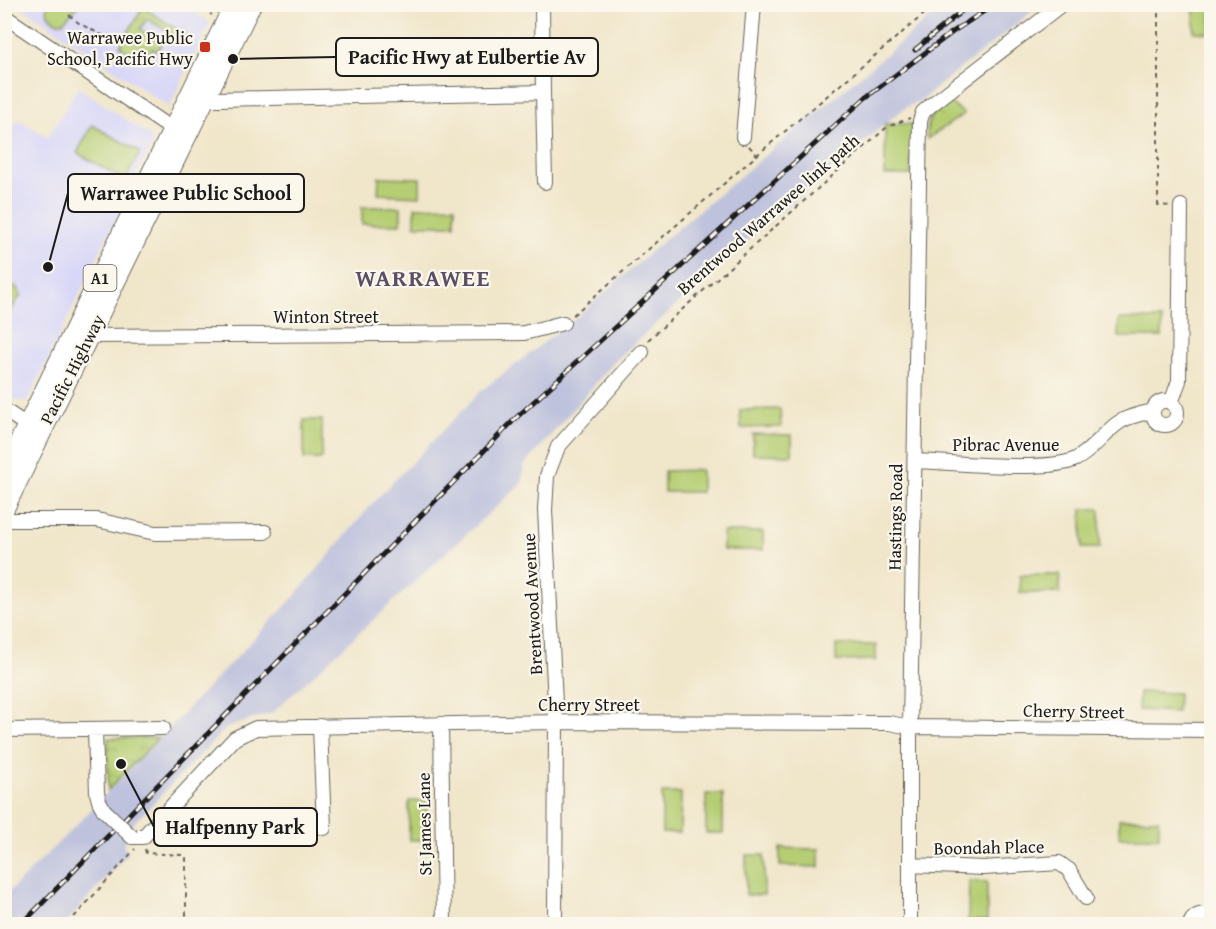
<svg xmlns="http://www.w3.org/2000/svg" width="1216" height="929" font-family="'Gentium Book Plus',serif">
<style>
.built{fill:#d8d7f8}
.railway{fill:#bfc2dd}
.park{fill:url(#park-crowns);stroke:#697548;stroke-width:1.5}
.garden{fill:#b6ce73;stroke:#697548;stroke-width:1.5}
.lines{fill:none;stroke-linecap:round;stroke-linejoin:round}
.minor-casing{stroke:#666359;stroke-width:16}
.highway-casing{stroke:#666359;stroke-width:22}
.path{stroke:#666359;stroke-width:2;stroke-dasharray:4.5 4.5;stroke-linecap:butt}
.minor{stroke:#fff;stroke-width:14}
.highway{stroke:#fff;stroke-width:20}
.rail-casing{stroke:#1c1c1c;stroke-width:5}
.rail{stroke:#fbf7ec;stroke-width:3;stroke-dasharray:9;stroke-linecap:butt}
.minor-bridge-casing{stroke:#666359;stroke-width:16;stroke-linecap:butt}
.minor-bridge{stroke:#fff;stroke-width:14}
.poi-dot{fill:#c8321e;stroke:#fbf7ec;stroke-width:2}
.labels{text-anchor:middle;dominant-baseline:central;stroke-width:4.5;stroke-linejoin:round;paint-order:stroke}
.shield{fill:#fbf7ec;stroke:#5f5e5a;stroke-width:1.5}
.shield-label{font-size:16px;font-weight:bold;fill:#1c1c1c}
.poi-label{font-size:18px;fill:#1c1c1c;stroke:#fbf7ec;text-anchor:end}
.street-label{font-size:18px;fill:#1c1c1c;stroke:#fbf7ec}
.district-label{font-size:24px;font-weight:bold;letter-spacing:1.5px;fill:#5a4f64;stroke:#fbf7ec}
.leader{fill:none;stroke:#1c1c1c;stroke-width:2}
.callout-dot{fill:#1c1c1c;stroke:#fbf7ec;stroke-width:2}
.callout{fill:#fbf7ec;stroke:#1c1c1c;stroke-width:2}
.callout-label{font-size:20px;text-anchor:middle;font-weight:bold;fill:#1c1c1c}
</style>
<defs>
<pattern id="park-crowns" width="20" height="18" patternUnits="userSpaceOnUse" patternTransform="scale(1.5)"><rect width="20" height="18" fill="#b6ce73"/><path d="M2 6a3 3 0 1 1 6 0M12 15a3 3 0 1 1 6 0" fill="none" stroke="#9cb063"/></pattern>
</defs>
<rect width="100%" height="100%" fill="#fbf7ec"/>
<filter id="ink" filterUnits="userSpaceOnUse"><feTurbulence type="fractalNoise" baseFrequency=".0167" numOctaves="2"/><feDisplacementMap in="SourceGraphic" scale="12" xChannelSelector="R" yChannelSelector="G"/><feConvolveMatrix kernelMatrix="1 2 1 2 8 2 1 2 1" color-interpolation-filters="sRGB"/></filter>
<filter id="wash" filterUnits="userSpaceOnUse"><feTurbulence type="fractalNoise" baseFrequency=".008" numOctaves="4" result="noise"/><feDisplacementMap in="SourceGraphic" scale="24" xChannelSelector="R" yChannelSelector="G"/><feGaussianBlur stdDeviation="1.35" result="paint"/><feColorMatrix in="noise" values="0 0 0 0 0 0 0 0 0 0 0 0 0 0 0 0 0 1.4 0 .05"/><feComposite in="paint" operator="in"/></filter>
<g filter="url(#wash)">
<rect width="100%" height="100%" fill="#f0e6ca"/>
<path class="built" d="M19,5H184L210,23L169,107Z
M78,87L151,137L153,142L31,394L24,402L15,400L5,393L4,141L18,119L48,138Z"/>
<path class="railway" d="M945,5H1037L1030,13L921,100L903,109L768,222L616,360L524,466L522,483L272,713L226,728L134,823L123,846L128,853L65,924H5V896L90,811L294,597L373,503L481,391L578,316L662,242Z"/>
<path class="park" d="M143,7L185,35L182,40L147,19L140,29L162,44L157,51L152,48L146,57L138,52L134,56L120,46Z
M948,101L964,114L927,139C927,116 931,115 948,101Z
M5,280L17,288L21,295L5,318Z
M108,738H158L108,790Z"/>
<path class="garden" d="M47,5V4L79,5L63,22H56C49,17 46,14 47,5Z
M1194,6H1211V33L1194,32Z
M885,124H912L911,175H885Z
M92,125L140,152L125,180L77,153Z
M379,177L420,178V196L378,194Z
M455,206V225H415V207Z
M362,207H401V224H362Z
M1119,319H1162V337H1118Z
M780,409L781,427L741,428L740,410Z
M304,420H322V459H304Z
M753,434L792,435V455L753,454Z
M701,470V492H664V471Z
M1082,509H1100V548H1082Z
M723,532H763V550H723Z
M1020,575H1060V593H1020Z
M836,645H876V660L836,661Z
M1139,692L1178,693L1177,712L1138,710Z
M662,793H681L680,833H662Z
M706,794H723V833H706Z
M409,801H427V840H409Z
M1119,819H1159V837H1119Z
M780,848L819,849V867L780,866Z
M746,855H764V895H746Z
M969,881L987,882V921H968Z"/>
</g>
<g filter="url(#ink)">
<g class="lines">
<defs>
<path id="minor" d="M4,16L173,130
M543,92L545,182
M199,96L206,99H218L543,92L542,4
M743,137L754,4
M88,336L524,333L563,323
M1153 413a12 12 0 1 1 24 0a12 12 0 1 1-24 0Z
M1171,403L1179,381L1181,206
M4,410L28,426
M915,461C950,462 1047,473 1076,459C1093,450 1103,434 1118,423C1128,416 1141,414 1153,411
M4,516L11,520H97L155,533L265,532
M441,724L444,924
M320,726L324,828
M4,730L163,728
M95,730L97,793L99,801L104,810
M132,837H143L235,738L256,728L556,722L889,723L910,727L1212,730
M910,865L984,868L1059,863L1069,870L1086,898
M555,924L556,722L545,510L547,476L558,447L642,352
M910,924V727L920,121L923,112L931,105L1062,4
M1190,924C1194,914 1202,914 1212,913"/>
<path id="highway" d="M4,474L235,4
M4,508L251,4"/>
</defs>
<use href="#minor" class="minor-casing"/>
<use href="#highway" class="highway-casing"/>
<path class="path" d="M195,4L212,15
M1158,4V205L1170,206
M69,15L80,24L120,44
M749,146L757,155
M573,315L757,155L936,4
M648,340L887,127L910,118
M145,849L146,853L184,855L186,858V924
M68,924L135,849"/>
<use href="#minor" class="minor"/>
<use href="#highway" class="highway"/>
<defs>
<path id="rail" d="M915,50L970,4
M22,924L517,417L865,98L954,31L995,4"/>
</defs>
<use href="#rail" class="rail-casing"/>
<use href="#rail" class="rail"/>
<defs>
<path id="minor-bridge" d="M104,810L132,837"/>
</defs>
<use href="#minor-bridge" class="minor-bridge-casing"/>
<use href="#minor-bridge" class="minor-bridge"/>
</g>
</g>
<rect class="poi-dot" x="199" y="41" width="12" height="12" rx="3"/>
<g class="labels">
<rect class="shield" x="83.5" y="265" width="33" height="26" rx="4.5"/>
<g class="shield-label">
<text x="100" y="278">A1</text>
</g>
<g class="poi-label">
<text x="193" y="37">Warrawee Public<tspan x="193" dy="21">School, Pacific Hwy</tspan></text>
</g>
<g class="street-label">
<text transform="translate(768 214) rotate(-41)">Brentwood Warrawee link path</text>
<text x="326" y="316">Winton Street</text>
<text transform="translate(72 369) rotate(-63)">Pacific Highway</text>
<text x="1006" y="444">Pibrac Avenue</text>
<text transform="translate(895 517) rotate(-89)">Hastings Road</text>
<text transform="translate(532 604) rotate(-93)">Brentwood Avenue</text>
<text x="589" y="704">Cherry Street</text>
<text transform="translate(1074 711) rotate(1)">Cherry Street</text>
<text transform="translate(424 824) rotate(-91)">St James Lane</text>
<text transform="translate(989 847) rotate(-1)">Boondah Place</text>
</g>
<g class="district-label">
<text x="423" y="277">WARRAWEE</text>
</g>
</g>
<path class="leader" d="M233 59L336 57M48 267L68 193M121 764L154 827"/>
<g class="callout-dot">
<circle cx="233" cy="59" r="6"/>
<circle cx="48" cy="267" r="6"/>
<circle cx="121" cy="764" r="6"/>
</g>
<g class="callout">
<rect x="336" y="38" width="262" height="38" rx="6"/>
<rect x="68" y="174" width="236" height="38" rx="6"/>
<rect x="154" y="808" width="163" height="38" rx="6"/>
</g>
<g class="callout-label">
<text x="467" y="64">Pacific Hwy at Eulbertie Av</text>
<text x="186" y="200">Warrawee Public School</text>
<text x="235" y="834">Halfpenny Park</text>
</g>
<rect width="1216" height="929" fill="none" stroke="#fbf7ec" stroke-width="24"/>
</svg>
